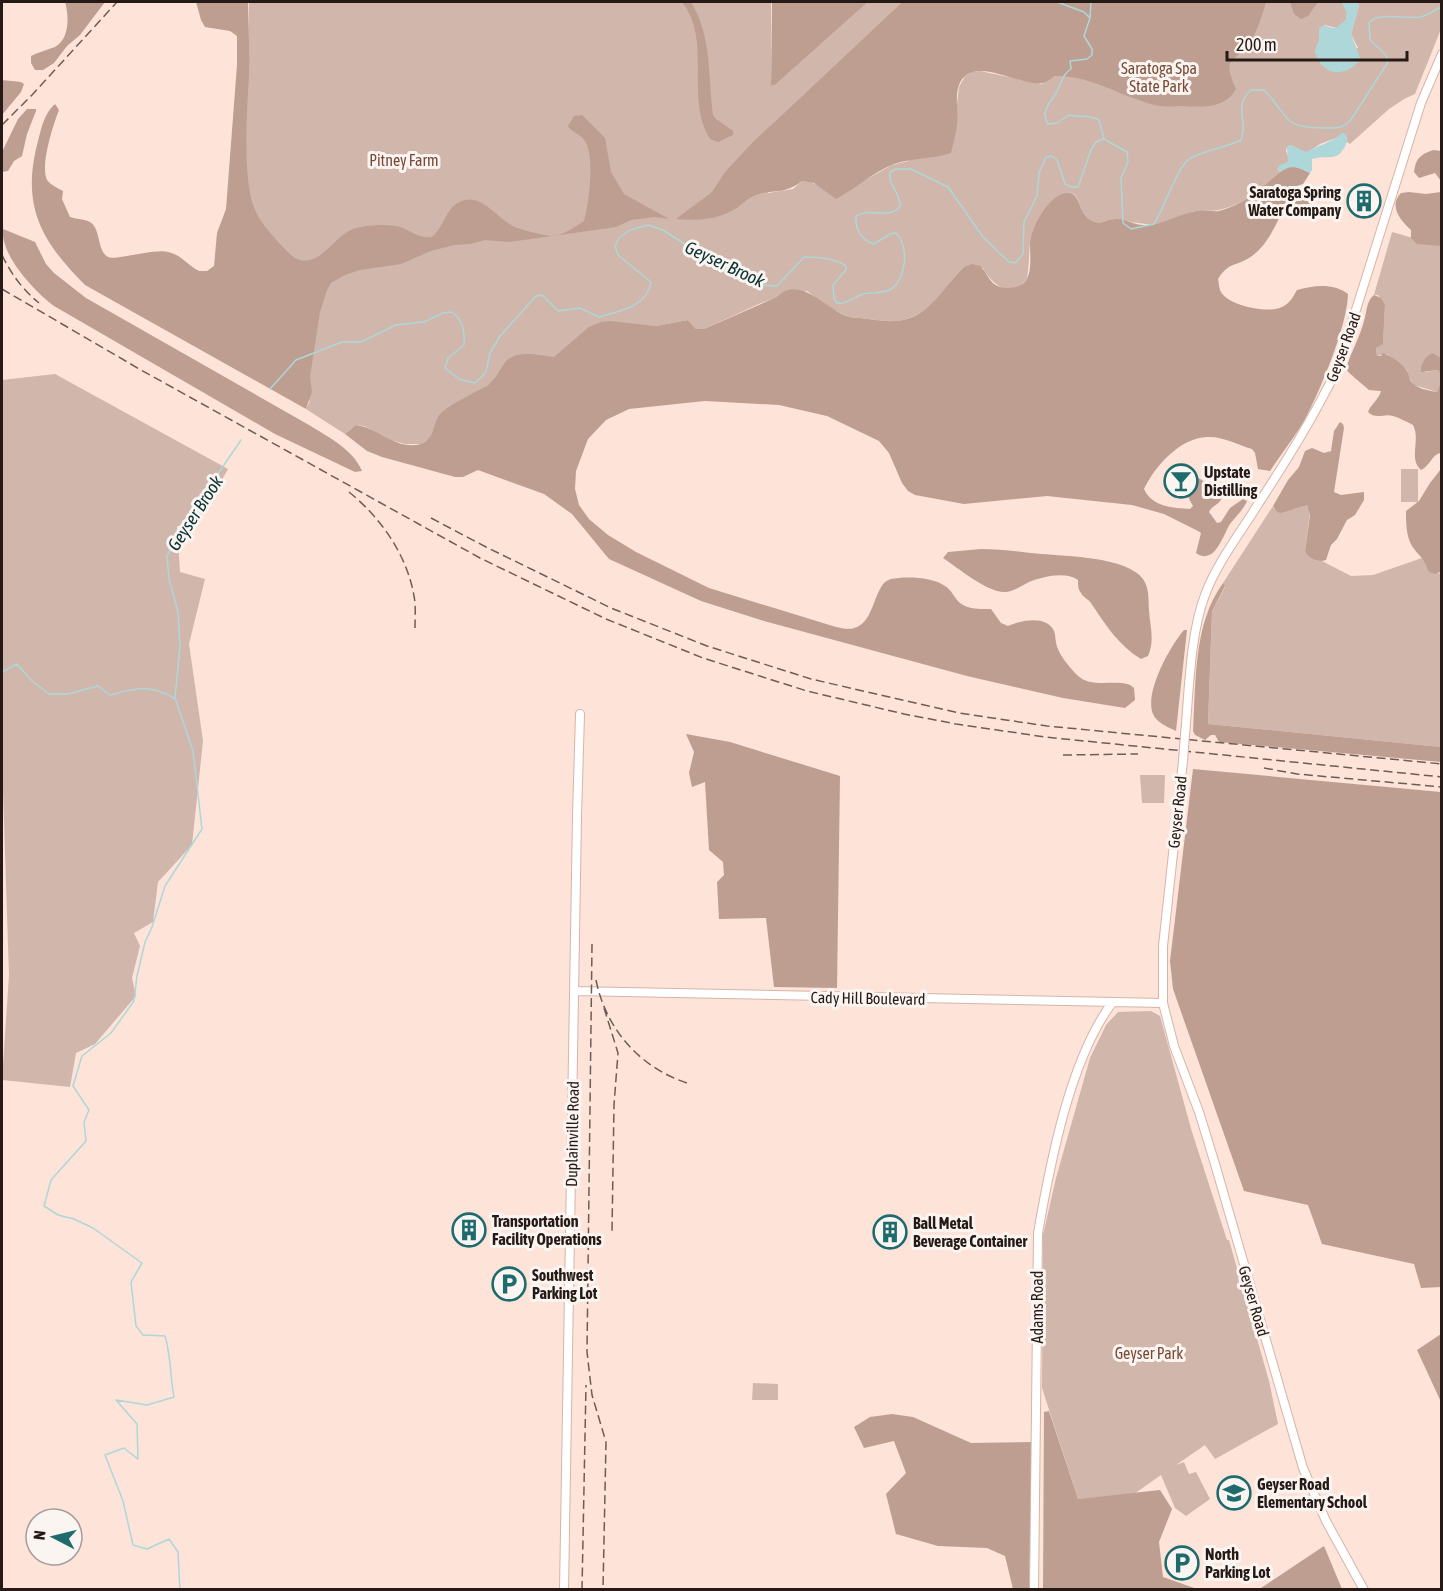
<svg xmlns="http://www.w3.org/2000/svg" width="1443" height="1591" font-family="'Asap Condensed',sans-serif">
<style>
.green{fill:#d1b6ab}
.forest{fill:#be9e91}
.water{fill:#aed7d9}
.lines{fill:none;stroke-linecap:round;stroke-linejoin:round}
.stream{stroke:#aed7d9;stroke-width:1.5}
.minor-casing{stroke:#d5b5a8;stroke-width:10}
.minor{stroke:#fff;stroke-width:8}
.rail{stroke:#6e5d57;stroke-width:1.5;stroke-dasharray:9 4.5;stroke-linecap:butt}
.minor-bridge-casing{stroke:#d5b5a8;stroke-width:10;stroke-linecap:butt}
.minor-bridge{stroke:#fff;stroke-width:8}
.labels{text-anchor:middle;dominant-baseline:central;stroke-width:6;stroke-linejoin:round;paint-order:stroke}
.park-label{font-size:16px;fill:#794935;stroke:#fbf5f2}
.poi-label{font-size:16px;font-weight:bold;fill:#261a16;stroke:#fbf5f2;text-anchor:start}
.street-label{font-size:16px;fill:#261a16;stroke:#fbf5f2}
.water-label{font-size:18px;font-style:italic;fill:#073133;stroke:#fbf5f2}
</style>
<rect width="100%" height="100%" fill="#fde3d8"/>
<path class="green" d="M249,2H771V86L775,85L868,2H902L770,126L768,193L793,189L802,181L810,182L843,195L863,181L892,165L908,161L957,104L959,87L965,76L972,72L980,71L1041,84L1049,81L1050,2H1342L1347,13L1346,20L1337,28L1325,25L1319,29V41L1315,51L1358,48L1351,34L1359,5L1356,2H1441V29L1415,94L1404,99L1389,109L1350,144L1347,142L1346,134L1320,144L1306,153L1291,145L1287,147L1286,151L1289,158L1288,162L1277,169L1280,172C1260,188 1245,205 1219,210C1211,212 1203,209 1196,211C1188,212 1179,218 1171,221C1151,227 1136,223 1117,219C1110,218 1103,224 1095,222C1075,217 1084,190 1066,193C1048,197 1032,225 1030,242C1029,255 1029,266 1027,279C1011,299 993,286 983,268L964,267C950,280 941,298 926,309C902,326 887,321 860,318C855,317 851,318 846,316C832,310 820,301 807,291L778,297L761,303L704,329H696L688,320L656,326L640,325L554,357L520,355L503,365L492,382L436,424L429,439L422,444H405L390,440L364,426L356,425L345,434L306,409L310,401L240,358Z
M1392,232L1441,246V358L1433,353L1425,372L1438,370L1441,373V381L1437,392L1414,385L1409,378L1407,370L1387,354L1377,356L1376,348L1383,343L1385,305L1378,295H1374Z
M55,374L228,469L196,526H177L180,572L205,579L189,644L203,741L192,845L158,882L153,922L134,933L140,946L132,978L136,996L95,1044L76,1053L70,1087L2,1080L9,975L2,761V380Z
M1401,469H1418V502H1401Z
M1306,504L1310,511L1305,551L1314,560L1322,561L1351,576L1373,575L1422,558L1439,574L1441,572V747L1208,724L1212,611L1225,587L1223,583L1273,506L1274,509H1295Z
M1140,775H1165L1164,803H1142Z
M1151,1011L1160,1016L1192,1132L1227,1240H1229L1269,1381L1278,1424L1215,1459L1205,1445L1176,1465L1184,1462L1189,1474L1196,1472L1210,1499L1186,1516L1175,1508L1161,1475L1134,1494L1078,1499L1042,1388L1043,1235L1056,1178L1090,1058L1106,1025L1118,1012Z
M753,1383L778,1384V1400H752Z"/>
<path class="forest" d="M65,2H105L80,35L67,46L54,63L43,70H35L31,63V56C39,52 47,50 55,47C70,39 69,15 65,2Z
M196,2H248C248,26 250,50 249,74C247,111 243,166 252,202C257,219 268,230 279,243C285,249 292,258 300,260C322,265 334,236 353,229C366,225 390,223 403,228C414,233 419,238 432,237C444,227 446,210 456,204C478,189 494,215 511,225C516,229 549,237 555,236C565,234 576,226 584,221C589,204 595,156 585,141C581,134 572,133 568,126L574,116L582,115L605,138L611,172L624,194L669,219L655,217L631,220L616,227L574,233L509,242L485,240L470,244L454,245L431,251L401,264L360,270L345,275L331,283L327,290L320,312L310,377L312,392L306,409L85,285C40,240 21,205 38,141C42,126 44,114 55,104L59,110C53,125 40,166 47,180C51,185 57,188 63,191L62,199L70,217C76,219 82,219 88,221C102,227 96,250 108,257C115,261 154,248 168,252C182,255 187,265 199,271H207L214,266L217,233L226,209L237,65V36L230,31L205,27L201,20Z
M682,2H691C712,36 708,77 713,115L716,119L733,131V135L718,142L710,139C684,97 713,42 682,2Z
M772,2H868L775,85L771,86Z
M902,2H1266C1262,15 1258,30 1250,42C1234,65 1221,55 1236,89C1225,109 1202,107 1183,106C1175,106 1167,107 1160,106C1124,99 1091,74 1054,76C1051,79 1048,82 1043,83C1023,87 983,60 965,76C952,87 959,110 957,125C956,134 953,144 951,153C932,159 912,158 894,164C873,172 855,189 836,199L814,183L802,181C783,196 772,188 754,196C747,198 741,206 735,209C717,220 696,221 676,219L712,192L725,172L753,142Z
M1290,2H1318L1308,16L1301,19L1294,14Z
M2,80L21,82L24,84L21,92L2,115Z
M27,109H36V111L27,134L22,156L14,161L8,171L2,172V152L18,119Z
M1433,150L1441,151V181L1435,173L1419,178L1414,172C1416,158 1420,155 1433,150Z
M1295,166L1310,173L1303,184L1291,188L1293,191L1308,194L1315,201L1313,204L1305,207H1284C1276,225 1267,247 1249,258C1234,267 1229,262 1218,279C1219,283 1219,289 1221,292C1229,306 1269,314 1282,307C1290,303 1293,297 1297,290C1314,285 1334,283 1348,294C1347,327 1320,391 1304,421C1294,438 1281,454 1270,471L1258,469L1255,453L1252,449C1238,445 1222,436 1207,437C1180,438 1155,466 1144,489C1152,507 1173,508 1190,509L1193,506C1185,493 1187,488 1197,477L1211,486L1222,497C1220,505 1212,505 1209,512L1217,523L1221,522L1230,508L1243,499L1247,501C1244,509 1236,516 1230,524C1223,535 1215,566 1196,553L1201,533L1198,531L1164,514L1132,505L1047,496L964,504L915,495L908,491L902,483L889,453L879,441L827,416L779,405L705,401L629,409L606,420L588,439L576,471L575,489L579,505L589,519L608,535L636,552L709,588L836,627C841,628 848,630 854,628C876,623 873,583 891,579C906,576 933,577 945,586C952,590 954,598 960,603C969,610 981,609 991,609L1001,623L1008,626C1021,620 1047,615 1054,631C1056,636 1055,643 1058,649C1061,657 1071,669 1077,675C1093,691 1122,676 1134,688L1135,700L1125,708L1063,698L967,676L764,621L701,601L609,559L572,514L544,494L478,470L463,477H455L382,457L367,451L345,434L356,425C378,428 397,451 421,444C433,440 433,426 438,417C443,407 477,392 488,385C498,378 501,362 512,357C523,351 543,356 554,357L589,327L601,322L609,321L656,326L688,320L696,329H704L777,297C798,274 826,308 846,316C851,318 855,317 860,318C878,320 892,324 910,318C934,309 946,284 964,267L972,264L980,266C986,271 988,279 994,284C1002,290 1021,290 1027,279C1032,269 1030,254 1030,243C1031,226 1048,197 1065,193C1083,190 1076,217 1095,222C1103,224 1109,218 1117,219C1127,219 1133,225 1143,225C1163,226 1178,214 1196,211C1203,209 1211,212 1219,211C1245,205 1260,188 1280,172L1286,167Z
M1409,192L1426,194L1441,192V246L1417,244L1411,238V230C1401,221 1388,206 1401,193Z
M3,229L35,242L46,264L54,273L86,298L309,425C328,437 353,449 362,471L355,472L275,434L54,306C35,292 0,255 3,229Z
M1374,295L1381,298L1385,305L1383,344L1376,348L1377,356H1381L1383,353C1391,356 1403,364 1407,371C1408,372 1410,380 1410,380C1414,388 1429,391 1437,392L1441,381V453C1432,454 1430,466 1421,470C1408,458 1421,440 1413,425C1407,422 1400,418 1393,416C1384,413 1376,420 1368,412C1371,404 1380,398 1381,391L1369,390C1365,386 1348,373 1346,369C1351,351 1361,336 1365,317C1367,309 1367,301 1374,295Z
M1433,353L1441,358V374L1438,370L1421,372C1420,365 1426,355 1433,353Z
M1340,422L1343,424L1344,428L1334,492L1341,495L1364,492V500L1355,515L1347,520L1337,539L1331,545L1326,560C1318,563 1309,559 1305,551L1310,515L1307,505L1281,513L1277,512L1273,506L1288,480L1299,467L1305,451L1312,448L1324,453L1331,451L1334,431Z
M1441,469V572L1434,574L1428,571C1426,560 1418,555 1412,546C1406,536 1406,522 1406,511L1419,501L1430,483Z
M981,549C1001,549 1021,552 1041,554C1066,556 1127,557 1143,579C1150,590 1148,599 1149,610C1150,627 1155,640 1148,656L1141,659C1119,646 1104,623 1091,603C1088,599 1083,597 1081,593C1078,589 1078,585 1078,580C1065,571 1042,577 1029,582C1021,586 1012,593 1003,592C986,591 958,568 943,558L948,552Z
M1223,583L1225,586L1212,611L1208,724L1441,747V762L1219,742L1215,735H1211L1205,740L1195,735L1193,731C1196,683 1193,624 1223,583Z
M1184,630H1187L1176,731C1168,727 1157,723 1153,714C1144,693 1170,646 1184,630Z
M686,734L730,742L840,776L837,988L774,987L766,918L719,919L717,882L724,875L723,862L709,850L705,782L692,787L689,773L694,752Z
M1193,769L1441,792V1287L1421,1288L1414,1264L1322,1244L1308,1205L1244,1191L1173,989L1170,961Z
M1441,1334H1442L1441,1402L1417,1350Z
M1049,1411L1078,1499L1160,1490L1172,1509L1159,1542L1163,1577L1197,1589H1043L1044,1412Z
M892,1414L913,1417L971,1443L1033,1442L1029,1589H1013L1005,1556L987,1548L938,1546L896,1534L886,1494L906,1473L894,1441L864,1448L854,1427L870,1417Z
M1324,1546L1342,1589H1261V1588Z"/>
<path class="water" d="M1342,2H1356L1359,5L1351,34L1361,60C1356,64 1350,70 1344,71C1330,76 1317,64 1315,51L1319,41V29C1325,22 1329,29 1336,28L1346,20L1347,13Z
M1342,133L1346,134L1347,142C1338,164 1329,154 1312,159V170L1310,173C1298,167 1291,164 1280,172L1277,169L1280,165L1288,162L1287,147L1291,145L1306,152C1317,146 1332,142 1342,133Z"/>
<g class="lines">
<path class="stream" d="M1057,2L1084,12L1090,18L1084,36L1092,49V55L1087,59L1070,61L1071,69C1062,75 1063,80 1058,89C1053,101 1039,110 1048,124L1057,123L1069,115C1080,118 1088,114 1099,120L1104,139
M1090,18L1091,2
M270,389L296,360L342,342H361L396,325L424,322L443,313L452,312C463,320 465,332 464,345L448,358L445,368L459,379L475,383L486,372L490,353L500,336L536,296L542,295L558,311L580,308L599,317C619,311 647,307 651,282L618,255L615,246L619,238L630,230L648,225L663,230L700,254L721,265L745,272L760,285L777,286L804,257C819,257 834,258 846,266V270L833,285L834,298L837,303C847,305 853,297 863,294C872,292 883,294 891,289C907,279 909,245 896,233L890,234L874,244C861,240 855,229 856,216C870,207 887,220 900,207C901,193 888,186 890,172L896,169H911L948,187L983,237L1009,262L1015,263L1023,254L1024,222L1037,196L1039,173L1046,157L1052,156L1057,160L1065,184L1071,187H1078L1091,150L1096,142L1104,139L1127,152L1128,162L1121,178L1123,223L1131,229L1154,224C1164,209 1178,164 1191,158C1207,149 1225,148 1241,140C1249,120 1232,107 1251,90H1264C1290,116 1280,128 1324,128C1335,128 1342,129 1350,121L1388,62L1386,55L1370,40L1369,23C1379,11 1405,20 1420,17C1427,16 1435,10 1441,7
M2,672L17,664L31,680L49,694H68L98,686L110,695C137,688 149,684 174,698
M180,1590L178,1552L169,1539L147,1549L133,1545L123,1501L105,1455L124,1448L138,1459L137,1424L116,1400L147,1405L174,1397C170,1376 171,1356 165,1336L143,1335L136,1326L131,1282L142,1263L93,1228L74,1219L58,1215L44,1206L51,1180L86,1141L84,1122L89,1110L73,1086L82,1056L111,1033L134,1001L137,976L145,942L152,927L165,886L202,829L193,751L175,698L180,646L178,612L169,579L167,556L194,509L241,440"/>
<defs>
<path id="minor" d="M1185,735C1189,692 1190,634 1205,595C1216,565 1238,536 1255,509C1285,463 1314,417 1338,367L1421,103L1442,54
M1183,761L1163,946V1003L1174,1046L1199,1112L1215,1164L1303,1468L1326,1521L1364,1590
M574,991L1163,1003
M564,1590L577,817L580,714
M1034,1590L1038,1233C1050,1164 1070,1059 1112,1003"/>
</defs>
<use href="#minor" class="minor-casing"/>
<use href="#minor" class="minor"/>
<path class="rail" d="M2,125L32,95L117,2
M2,255C11,274 23,290 39,303
M2,289L141,370L480,558L606,619L703,658L807,691L904,714L956,724L1045,737L1442,777
M349,492C381,518 407,555 414,596C416,606 415,618 415,628
M431,518L486,547L611,608L707,646L811,679L959,713L1047,726L1442,764
M1063,755L1138,754
M1264,768L1297,774L1442,787
M592,944L587,1352L592,1395L606,1442L603,1590
M596,980C606,1030 641,1069 690,1084
M604,1008L618,1053L614,1105L612,1231
M582,1590L586,1385"/>
<defs>
<path id="minor-bridge" d="M1183,761L1185,735"/>
</defs>
<use href="#minor-bridge" class="minor-bridge-casing"/>
<use href="#minor-bridge" class="minor-bridge"/>
</g>
<defs>
<symbol id="building-ring" viewBox="-11 -11 22 22"><circle r="9.5" fill="#fbf5f2" stroke="#1e6b6e" stroke-width="1.5"/><path d="M-4-6H4V6H1V3H-1V6H-4ZM-2.5-4.3h1.7v1.8h-1.7ZM.8-4.3h1.7v1.8H.8ZM-2.5-1h1.7V.8h-1.7ZM.8-1h1.7V.8H.8Z" fill="#1e6b6e"/></symbol>
<symbol id="bar-ring" viewBox="-11 -11 22 22"><circle r="9.5" fill="#fbf5f2" stroke="#1e6b6e" stroke-width="1.5"/><path d="M-6-5H6L.8 .8V4.5H3.5V6h-7V4.5H-.8V.8Z" fill="#1e6b6e"/></symbol>
<symbol id="parking-ring" viewBox="-11 -11 22 22"><circle r="9.5" fill="#fbf5f2" stroke="#1e6b6e" stroke-width="1.5"/><path d="M-3.5-5.5H1a3.5 3.5 0 0 1 0 7H-1V5.5H-3.5ZM-1-3.4V-.6H.8a1.4 1.4 0 0 0 0-2.8Z" fill="#1e6b6e"/></symbol>
<symbol id="school-ring" viewBox="-11 -11 22 22"><circle r="9.5" fill="#fbf5f2" stroke="#1e6b6e" stroke-width="1.5"/><path d="M0-5L7-2L0 1L-7-2ZM-4 1L0 2.5L4 1V4Q0 6-4 4Z" fill="#1e6b6e"/></symbol>
</defs>
<g fill-rule="evenodd">
<use href="#building-ring" x="1345" y="182" width="38" height="38"/>
<use href="#bar-ring" x="1162" y="462" width="38" height="38"/>
<use href="#building-ring" x="450" y="1211" width="38" height="38"/>
<use href="#building-ring" x="871" y="1213" width="38" height="38"/>
<use href="#parking-ring" x="490" y="1265" width="38" height="38"/>
<use href="#school-ring" x="1215" y="1474" width="38" height="38"/>
<use href="#parking-ring" x="1163" y="1544" width="38" height="38"/>
</g>
<g class="labels">
<g class="park-label">
<text x="1159" y="68">Saratoga Spa<tspan x="1159" dy="18">State Park</tspan></text>
<text x="404" y="160">Pitney Farm</text>
<text x="1149" y="1353">Geyser Park</text>
</g>
<g class="poi-label">
<text x="1341" y="192" text-anchor="end">Saratoga Spring<tspan x="1341" dy="18">Water Company</tspan></text>
<text x="1204" y="472">Upstate<tspan x="1204" dy="18">Distilling</tspan></text>
<text x="492" y="1221">Transportation<tspan x="492" dy="18">Facility Operations</tspan></text>
<text x="913" y="1223">Ball Metal<tspan x="913" dy="18">Beverage Container</tspan></text>
<text x="532" y="1275">Southwest<tspan x="532" dy="18">Parking Lot</tspan></text>
<text x="1257" y="1484">Geyser Road<tspan x="1257" dy="18">Elementary School</tspan></text>
<text x="1205" y="1554">North<tspan x="1205" dy="18">Parking Lot</tspan></text>
</g>
<g class="street-label">
<text transform="translate(1343 347) rotate(-70)">Geyser Road</text>
<text transform="translate(1177 812) rotate(-84)">Geyser Road</text>
<text transform="translate(868 998) rotate(1)">Cady Hill Boulevard</text>
<text transform="translate(572 1134) rotate(-89)">Duplainville Road</text>
<text transform="translate(1254 1301) rotate(74)">Geyser Road</text>
<text transform="translate(1037 1307) rotate(-90)">Adams Road</text>
</g>
<g class="water-label">
<text transform="translate(725 264) rotate(25)">Geyser Brook</text>
<text transform="translate(195 513) rotate(-57)">Geyser Brook</text>
</g>
</g>
<rect width="1443" height="1591" fill="none" stroke="#261a16" stroke-width="6"/>
<g transform="translate(54 1537) rotate(277)"><circle r="28" fill="#fbf5f2" stroke="#a69d9a" stroke-width="1.5"/>
<path d="M0-4.5L10 22L0 15L-10 22Z" fill="#1e6b6e"/>
<text y="-9" font-size="16" font-weight="bold" text-anchor="middle" fill="#261a16">N</text>
</g>
<path d="M1227 51v9h180v-9" fill="none" stroke="#261a16" stroke-width="3"/>
<text x="1236" y="51" font-size="18" fill="#261a16" stroke="#fbf5f2" stroke-width="4.5" paint-order="stroke">200 m</text>
</svg>
